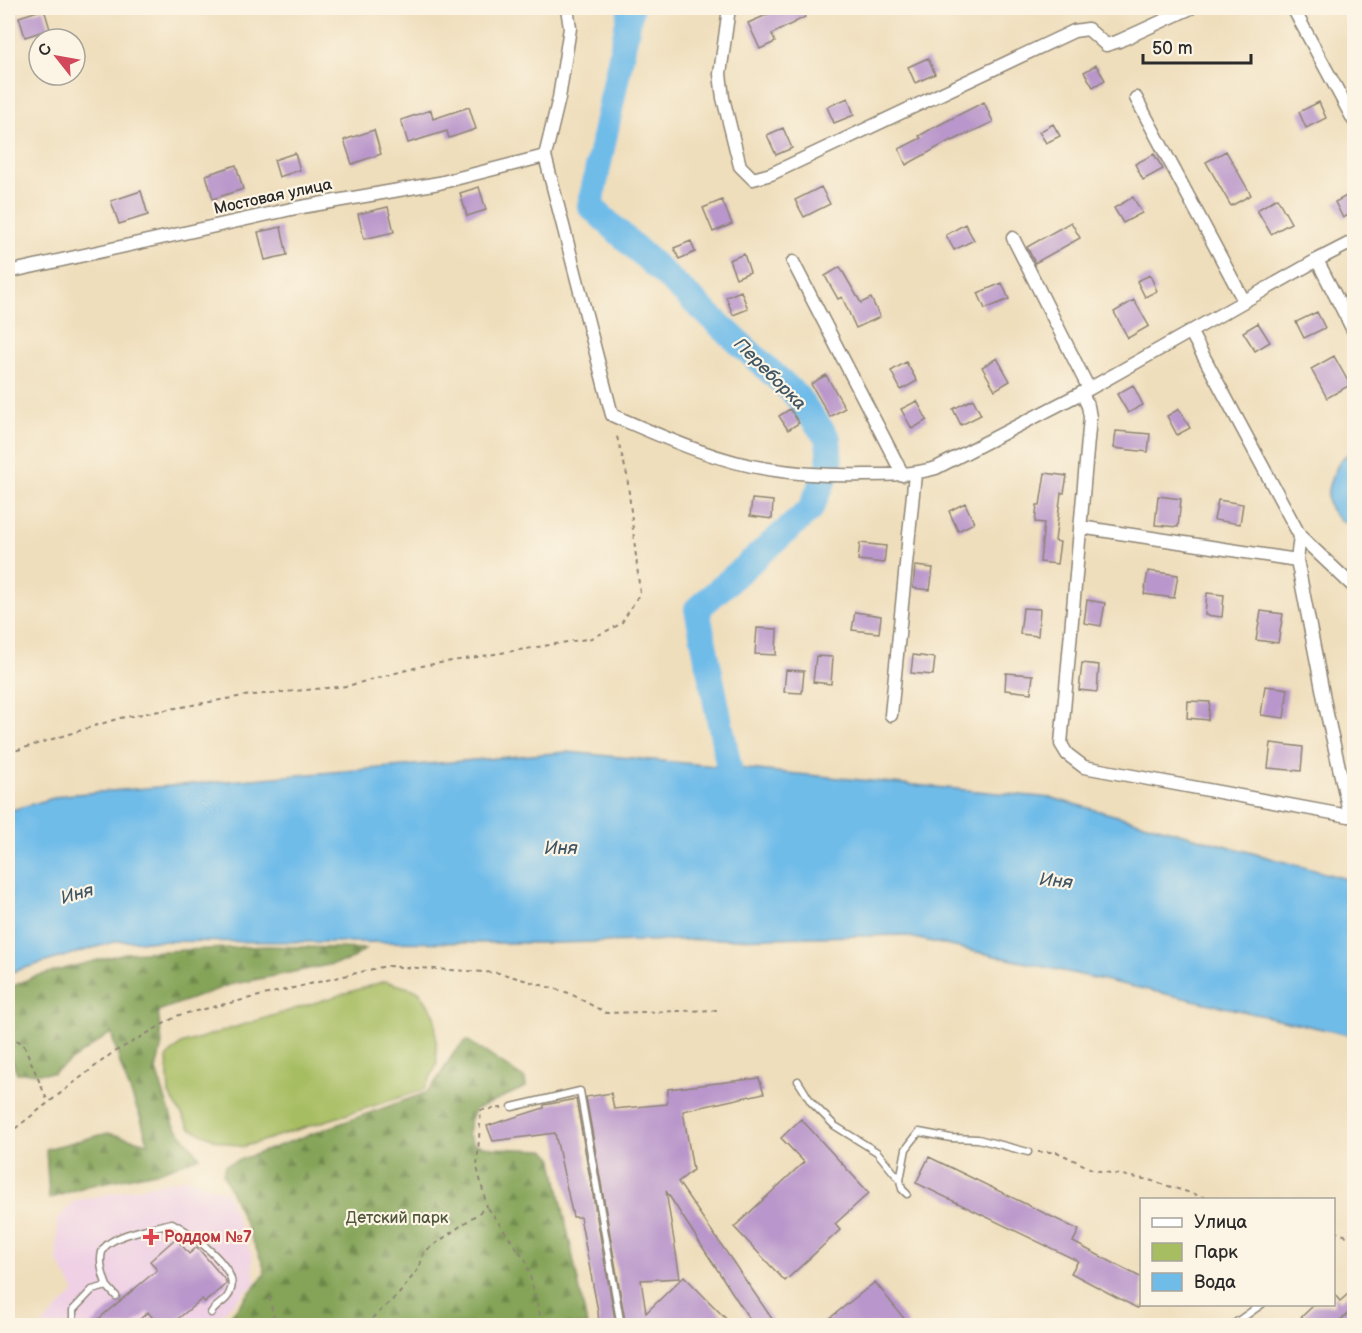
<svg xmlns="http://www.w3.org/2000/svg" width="1362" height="1333" font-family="'Balsamiq Sans',sans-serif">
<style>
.built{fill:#efd0e5}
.green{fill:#a7bd62;stroke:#697446;stroke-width:1.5}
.forest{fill:url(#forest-firs);stroke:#586842;stroke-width:1.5}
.water{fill:#70bce9;stroke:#4e748a;stroke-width:1.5}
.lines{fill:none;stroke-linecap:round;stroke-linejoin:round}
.river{stroke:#70bce9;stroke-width:26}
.building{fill:#b996cb}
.lane-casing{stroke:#8d8474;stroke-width:9}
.street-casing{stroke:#8d8474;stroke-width:15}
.path{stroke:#8d8474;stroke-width:2;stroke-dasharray:4.5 4.5;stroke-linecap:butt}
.lane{stroke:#fff;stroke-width:6}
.street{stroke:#fff;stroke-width:12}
.health-dot{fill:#e0444e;stroke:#fcf5e5;stroke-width:2}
.labels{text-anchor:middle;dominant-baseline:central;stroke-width:4.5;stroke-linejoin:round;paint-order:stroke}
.street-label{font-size:16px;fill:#2b2b2b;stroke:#fcf5e5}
.park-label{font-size:16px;fill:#50573c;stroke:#fcf5e5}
.health-label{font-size:16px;font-weight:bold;fill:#be3a42;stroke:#fcf5e5;text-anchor:start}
.water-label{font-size:18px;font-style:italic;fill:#405664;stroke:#fcf5e5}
</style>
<defs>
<pattern id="forest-firs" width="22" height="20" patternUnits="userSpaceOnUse" patternTransform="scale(1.5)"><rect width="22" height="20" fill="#85a458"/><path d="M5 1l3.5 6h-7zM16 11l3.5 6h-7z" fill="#6d8649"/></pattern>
</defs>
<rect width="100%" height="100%" fill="#fcf5e5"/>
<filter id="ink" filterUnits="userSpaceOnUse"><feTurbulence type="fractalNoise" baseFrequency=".0167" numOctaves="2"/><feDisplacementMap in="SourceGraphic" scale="12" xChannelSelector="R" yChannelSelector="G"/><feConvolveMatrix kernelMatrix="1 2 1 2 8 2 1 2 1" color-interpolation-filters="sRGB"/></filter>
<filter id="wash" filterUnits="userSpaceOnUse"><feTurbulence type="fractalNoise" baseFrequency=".008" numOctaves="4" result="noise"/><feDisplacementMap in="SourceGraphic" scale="24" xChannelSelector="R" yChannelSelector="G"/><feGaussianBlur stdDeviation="1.35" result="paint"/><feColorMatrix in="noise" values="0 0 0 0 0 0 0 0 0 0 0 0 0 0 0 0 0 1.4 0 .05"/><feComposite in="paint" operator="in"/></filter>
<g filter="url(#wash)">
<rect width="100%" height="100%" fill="#efdebc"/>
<path class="built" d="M187,1178L226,1192L252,1255L255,1283L223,1313L202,1323L200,1325L41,1326L75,1292L57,1260V1219L74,1201Z"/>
<path class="green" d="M385,981L419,991L435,1015L437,1065L424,1090L243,1147L216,1140L190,1128L169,1094L167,1057L181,1044Z"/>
<path class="forest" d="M267,946L366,949L348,961L229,985L158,1011L162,1044L156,1070L174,1125L200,1157L161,1171L87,1186L49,1199L46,1149L108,1133L148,1143L141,1119L123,1073L111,1033L53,1073H17L8,1050L9,988L33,977L125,953Z
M467,1040L525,1079L526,1087L476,1109L470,1120L468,1134L474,1144L493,1148L545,1150L552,1156L587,1325H223L265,1274L263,1264L223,1174L225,1165L425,1093C443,1079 448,1053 467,1040Z"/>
<path class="water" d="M1354,452V527C1326,516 1321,497 1335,471C1339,462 1345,453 1354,452Z
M567,752L1052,798L1354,881V1036L901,935L553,943L117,941L8,973V811L64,795Z"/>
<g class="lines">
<path class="river" d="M631,8L590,206L796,395L828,439L830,466L810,510L697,609L736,802"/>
</g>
<g id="blocks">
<path class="building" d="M774,8H800L805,17L772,34L775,42L760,49L748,23L776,11Z
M44,9L50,29L25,37L19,17Z
M928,58L935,74L915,83L908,67Z
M1096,65L1105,80L1093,87L1084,72Z
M848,98L854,115L834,123L827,107Z
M984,102L993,122L952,141L951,140L906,165L899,149L921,138L919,136L933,128Z
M1319,102L1326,118L1306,128L1299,112Z
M469,107L476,129L449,138L447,131L408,143L401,120L431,110L433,119Z
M1053,124L1060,136L1046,143L1039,132Z
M783,128L792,148L776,155L767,135Z
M374,130L381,154L352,164L344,140Z
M1226,151L1251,195L1231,206L1206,162Z
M295,153L300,170L279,177L274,160Z
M1154,154L1163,169L1143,180L1135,164Z
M236,165L243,189L213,199L206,175Z
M479,187L486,210L467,216L460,193Z
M821,187L830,204L804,217L795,200Z
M141,191L148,215L119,224L111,201Z
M1354,192V212L1343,218L1335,202Z
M1133,197L1142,213L1123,223L1114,208Z
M1277,198L1291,223L1271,234L1257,210Z
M722,200L732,224L713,232L703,208Z
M388,207L394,232L364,239L358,214Z
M1071,222L1080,238L1035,263L1027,247Z
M965,224L974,240L954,250L946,235Z
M281,227L287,255L265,260L258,232Z
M691,241L695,252L679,259L674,248Z
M744,254L750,272L736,278L729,260Z
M840,267L861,303L871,298L880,317L856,328L842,297L838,299L825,276Z
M1150,275L1157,291L1145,297L1137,281Z
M1002,283L1009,299L985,309L978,293Z
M741,291L748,309L733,315L726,297Z
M1134,300L1149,326L1128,338L1114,312Z
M1317,312L1325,328L1304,338L1296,322Z
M1258,323L1270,342L1255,351L1243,332Z
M1334,356L1350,385L1327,398L1311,369Z
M997,358L1010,381L995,390L982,367Z
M906,362L917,381L901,390L891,371Z
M826,375L845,408L830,417L811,384Z
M1133,385L1143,405L1128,413L1117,394Z
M973,399L981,415L961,425L953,409Z
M917,401L927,420L912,429L901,409Z
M790,409L799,423L788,430L779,416Z
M1179,409L1190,428L1177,435L1167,416Z
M1116,431L1150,434L1148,452L1114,448Z
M1045,473L1067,476L1064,493H1061L1055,541L1060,542L1057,564L1040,562L1044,523L1035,522L1037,505H1040Z
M1158,496L1181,499L1178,527L1155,525Z
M752,499L773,501L772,519L750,516Z
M1218,500L1243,504L1240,524L1214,520Z
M965,503L974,523L958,531L949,511Z
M860,543L886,546L884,563L858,560Z
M915,566L933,568L930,590L913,588Z
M1148,571L1178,575L1174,598L1144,594Z
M1207,593L1224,595L1222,617L1205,615Z
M1087,600L1105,603L1101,626L1084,623Z
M1023,608L1040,609L1038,636L1020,634Z
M1261,611L1283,614L1278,643L1256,640Z
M855,612L881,616L879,633L852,630Z
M757,628L777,629L776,655L755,654Z
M913,655L935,658L933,675L911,673Z
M816,656L833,657L831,684L813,682Z
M1082,663L1099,665L1097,692L1079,690Z
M786,670L804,671L802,693L784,692Z
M1006,673L1033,675L1031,693L1005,690Z
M1265,686L1288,689L1284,718L1261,715Z
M1188,701L1210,702L1208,720L1187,718Z
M1271,743L1303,747L1301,771L1268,768Z
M759,1078L764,1093L683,1111L693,1170L678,1182L777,1326H754L666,1191L680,1278L641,1280L646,1313L684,1276L733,1326H626L586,1097L611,1093L614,1109L667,1104L668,1089Z
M576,1099L616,1326H599L598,1311L580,1217H573L555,1133L493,1141L487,1126L544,1108V1105Z
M801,1119L869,1193L835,1224L840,1230L785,1281L734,1227L804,1162L781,1138Z
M929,1157L1079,1230L1073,1242L1142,1278V1300L1137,1308L1071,1273L1078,1261L916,1183Z
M176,1238L189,1254L197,1247L226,1281V1284L205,1302L202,1299L169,1326H159L148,1312L132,1326H90L157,1270L150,1261Z
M875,1282L910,1326H820Z
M1354,1289V1307L1335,1326H1292L1314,1305H1334V1294L1340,1301Z"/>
</g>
</g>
<g filter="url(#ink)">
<use href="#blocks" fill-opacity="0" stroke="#8d8474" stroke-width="1.5"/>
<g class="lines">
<defs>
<path id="lane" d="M798,1081L811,1102L835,1126L877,1152L900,1180
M512,1107L580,1091L621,1326
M907,1194L902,1189L900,1180L906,1149L919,1132L951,1138L978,1139L1028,1152
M107,1286C103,1276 99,1263 102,1252C107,1235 156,1227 172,1223C189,1232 238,1267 231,1289C228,1302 217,1303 211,1313
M73,1326V1310L92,1290L107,1286L116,1296
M1231,1326L1262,1304"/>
<path id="street" d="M567,8L570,28L559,98L545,156L612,415C661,436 715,461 768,469C799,474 832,476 864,475C889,475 912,475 936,468L1089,389L1317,260L1354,241
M729,8L720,74L723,98L740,166L753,179L771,174L1074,31L1088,29L1106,45L1119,41L1191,8
M1293,8L1354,121
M1136,98L1244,301
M1013,238L1089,389
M1317,260L1354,332
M793,262L903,475
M8,272L296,208L439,183L545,156
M1190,331L1300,536L1297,560L1327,714L1350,816
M1082,393L1088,406L1090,417L1061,744L1067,754L1084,767L1354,817
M1080,527L1297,560
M1300,536L1354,587
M891,715L915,474"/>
</defs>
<use href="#lane" class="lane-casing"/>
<use href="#street" class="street-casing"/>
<path class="path" d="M8,753L120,718L243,696L347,686L422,666L592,638L621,624L640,593L627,475L616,433
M8,1037L23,1043L48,1102
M8,1134L111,1054L179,1015L386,966L500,973L569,993L606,1013L718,1010
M1038,1152H1057L1094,1170L1149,1180L1213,1200
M488,1208L526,1261L543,1326
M1334,1231L1354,1239
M269,1297L276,1326
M369,1326V1321L398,1295L419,1268L424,1252L487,1207L477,1167L481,1110L502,1108"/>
<use href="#lane" class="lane"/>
<use href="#street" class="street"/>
</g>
</g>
<path class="health-dot" d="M148 1228h6v6h6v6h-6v6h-6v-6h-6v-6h6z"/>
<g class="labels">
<g class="street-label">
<text transform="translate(273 197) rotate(-12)">Мостовая улица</text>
</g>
<g class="park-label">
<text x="397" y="1218">Детский парк</text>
</g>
<g class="health-label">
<text x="164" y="1237">Роддом №7</text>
</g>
<g class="water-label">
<text transform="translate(770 374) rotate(45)">Переборка</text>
<text x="561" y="848">Иня</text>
<text transform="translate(1056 881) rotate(6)">Иня</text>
<text transform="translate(77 894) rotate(-16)">Иня</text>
</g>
</g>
<rect width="1362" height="1333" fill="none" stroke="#fcf5e5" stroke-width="30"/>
<rect x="1140" y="1198" width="195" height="108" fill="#fcf5e5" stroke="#a8a49b" stroke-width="1.5"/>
<rect x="1152" y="1218" width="30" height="9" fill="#ffffff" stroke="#a8a49b" stroke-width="1.5"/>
<text x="1194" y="1228" font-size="18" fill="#2b2b2b">Улица</text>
<rect x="1152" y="1243" width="30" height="18" fill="#a7bd62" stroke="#a8a49b" stroke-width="1.5"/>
<text x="1194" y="1258" font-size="18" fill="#2b2b2b">Парк</text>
<rect x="1152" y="1273" width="30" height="18" fill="#70bce9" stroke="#a8a49b" stroke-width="1.5"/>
<text x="1194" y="1288" font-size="18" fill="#2b2b2b">Вода</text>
<g transform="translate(57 57) rotate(301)"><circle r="28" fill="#fcf5e5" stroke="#a8a49b" stroke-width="1.5"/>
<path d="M0-4.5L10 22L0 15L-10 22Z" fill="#d1495b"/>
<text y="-9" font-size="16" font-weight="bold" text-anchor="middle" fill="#2b2b2b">С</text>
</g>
<path d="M1143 54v9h108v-9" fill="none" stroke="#2b2b2b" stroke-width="3"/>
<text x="1152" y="54" font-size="18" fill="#2b2b2b" stroke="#fcf5e5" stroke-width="4.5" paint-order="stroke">50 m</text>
</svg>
